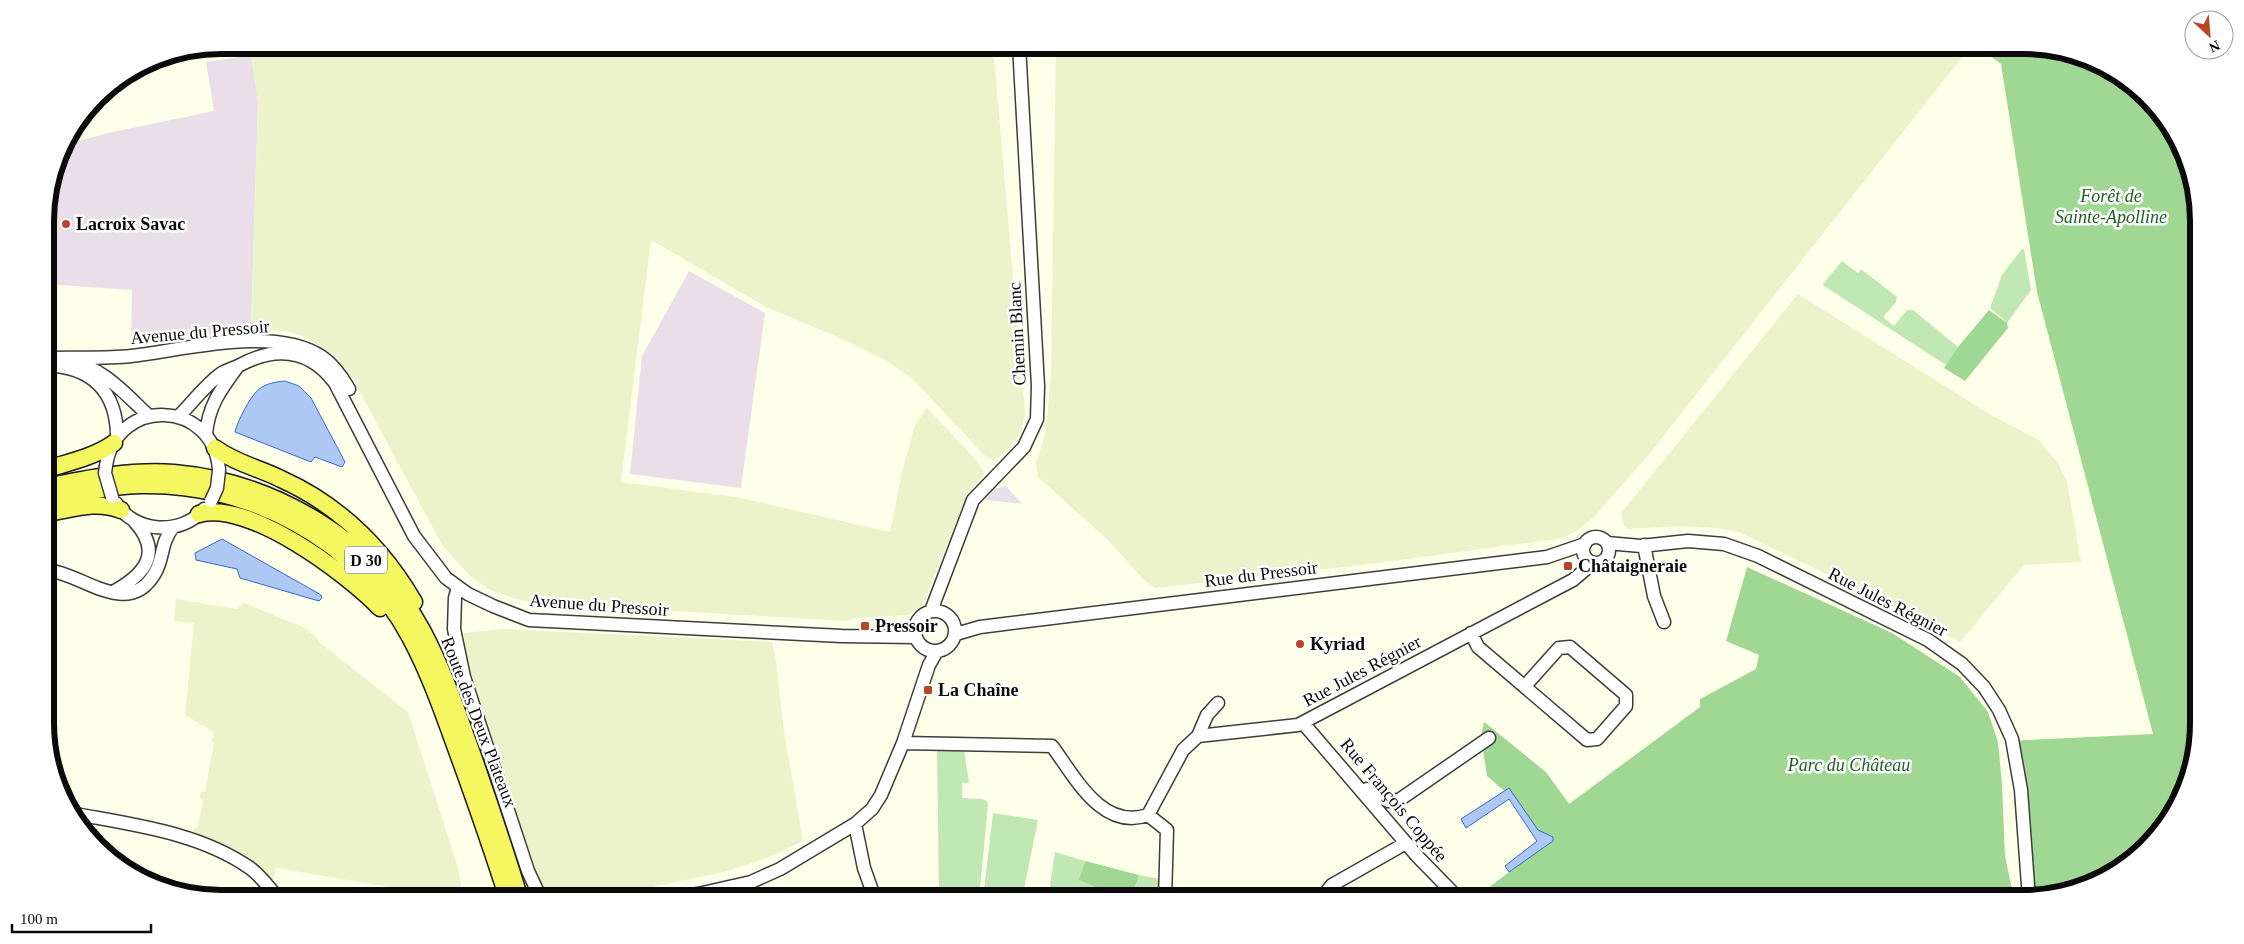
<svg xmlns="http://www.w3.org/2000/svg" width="2244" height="944" font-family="Georgia,serif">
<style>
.industrial{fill:#eadee8}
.farmland{fill:#ecf3ca}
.green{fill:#c1e7b4}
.forest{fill:#a0d893}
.water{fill:#aec8f5;stroke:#3669cb}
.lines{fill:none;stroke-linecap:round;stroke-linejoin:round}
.minor-casing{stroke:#3d3d3d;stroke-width:15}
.major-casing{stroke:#1b1b1b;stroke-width:19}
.minor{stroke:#fff;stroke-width:12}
.major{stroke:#f4f760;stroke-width:16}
.minor-bridge-casing{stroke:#3d3d3d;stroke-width:15;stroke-linecap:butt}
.minor-bridge{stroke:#fff;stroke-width:12}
.poi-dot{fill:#b74526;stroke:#fff;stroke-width:2}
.labels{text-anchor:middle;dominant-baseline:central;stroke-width:5;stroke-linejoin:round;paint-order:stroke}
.shield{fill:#fff;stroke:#545454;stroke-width:1}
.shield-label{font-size:16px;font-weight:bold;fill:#0a0a0a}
.park-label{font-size:18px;font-style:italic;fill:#1d6021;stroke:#fff}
.poi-label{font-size:18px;font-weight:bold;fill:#0a0a0a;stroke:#fff;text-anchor:start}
.street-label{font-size:18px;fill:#0a0a0a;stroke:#fff}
.rim{fill:none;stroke:#0a0a0a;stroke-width:6}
</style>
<rect width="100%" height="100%" fill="#fdffe8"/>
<path class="industrial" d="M251,55L258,101L251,329L131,345L132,290L46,284L45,209L63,145L108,133L214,111L206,62Z
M689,271L765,313L741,488L630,474L642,356Z
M1006,486L1022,504L985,500L994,489Z"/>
<path class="farmland" d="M323,45H993L1025,414L1021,433L1007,451L997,458L991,459L984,455L912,378L885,360L845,340L766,307L651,240L621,482L736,497L890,532L902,472L915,425L927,408L976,460L983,470L984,475L967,494L924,602L918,609L908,615L855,618L846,621L537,603L516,599L488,589L469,575L442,545L354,381L337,360L308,338L285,331L251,329L258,101L251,55Z
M1056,45H1959L1962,57L1650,453L1594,517L1576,531L1564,538L1378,563L1155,588L1144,580L1110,542L1038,477L1036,464L1046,431L1051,371Z
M1798,294L1991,415L2039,440L2058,463L2067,481L2081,562L2024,565L1960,642L1862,591L1739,532L1716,528L1680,526L1628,529L1624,526L1621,513Z
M176,599L237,609L244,603L305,628L317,638L320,643L408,712L458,868L464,899H392L389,887L276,868L272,884L192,835L194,828L198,827L203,800L200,798L201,792L205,791L214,743L212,742L214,732L185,715L194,623L174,621Z
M504,629L772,642L776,660L784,732L803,841L767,858L724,872L595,899H547L537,880L475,704L463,633Z"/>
<path class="green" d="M2024,249L2031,290L2007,323L1990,308L2002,275L2021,250Z
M1842,261L1858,273L1861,269L1897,297L1896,302L1884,316L1885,319L1894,326L1907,310H1913L1958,347L1946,365L1824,286L1823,284Z
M937,748L964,749L969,783H962V798L982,799L987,801L988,805L979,899H939Z
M993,813L1038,820L1022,899H983Z
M1055,852L1085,861L1080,880L1123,899H1048Z
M1139,875L1160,879L1159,899H1131Z"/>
<path class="forest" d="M1959,45H2023L2080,54L2155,105L2185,153L2197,198L2199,723L2190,780L2163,830L2130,863L2080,890L2034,899L2007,741L2153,734L2037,292L2001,64L1985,52L1962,57Z
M1989,310L2007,323L2008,328L1965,381L1944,368L1958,347Z
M1747,567L1892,633L1960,677L1988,712L1998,742L2002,784L2005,856L2014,899H1474L1543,846L1509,795L1487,776L1481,736L1484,722L1546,772L1569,804L1700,707V699L1756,669L1759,655L1726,641Z
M1085,861L1139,875L1131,899H1123L1079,880Z"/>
<path class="water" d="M285,381L299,386L311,398L345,462L342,467L315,457L311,462L235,432C237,422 250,397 258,390C266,383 276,382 285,381Z
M222,539L316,592L321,595L322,598L319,601L240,578L237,569L196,560L195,553Z
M1509,788L1538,830L1553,837V841L1509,872L1505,866L1537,841L1509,799L1466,828L1461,819Z"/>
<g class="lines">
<defs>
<path id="minor" d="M46,358C74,357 103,359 131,356C184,350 275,325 322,357C334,365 342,377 349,389
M68,361C102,366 125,394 149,416
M46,365C91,367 117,391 117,437
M178,417C191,404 207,383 222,373C227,370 234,368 240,365C276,346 309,348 335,383L414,536L446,578L468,594L493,606L529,620L842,636L916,637
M206,435C208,406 221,389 238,366
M106,466C116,396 214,399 219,470
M116,503C134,533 182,536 204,509
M1583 550a13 13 0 1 1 26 0a13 13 0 1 1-26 0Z
M1607,543L1641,546L1688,541L1724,544L1758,556L1928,640L1962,664L1984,687L1999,710L2012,739L2021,790L2029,899
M1644,545L1654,596L1664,622
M47,570C82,573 128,620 155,573C164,558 160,544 173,527
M458,587L455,598L454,629L464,677L528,871L541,899
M113,592C144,575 164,553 134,521
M915 631a20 20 0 1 1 40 0a20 20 0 1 1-40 0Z
M931,611L973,500L1024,447L1037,419L1038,386L1019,45
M1471,633L1478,647L1587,740L1597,739L1626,706V695L1570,647L1559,648L1525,686
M956,634L980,627L1547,557L1585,544
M1303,723L1418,857L1459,899
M1198,736L1207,715L1218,703
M903,743L1052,746C1075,777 1102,831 1148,815L1183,750L1198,736L1298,725L1573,580L1593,563
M1367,789L1388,801L1399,800L1489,738
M76,814C135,825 200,833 250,868C261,876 270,889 279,899
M1148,815L1167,830L1165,899
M855,824L864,868L875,899
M658,899L698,894L751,882L780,869L855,824L872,809L881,795L903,743L929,665L937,651
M1321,899L1332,885L1406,843"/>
<path id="major" d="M215,448C235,463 259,468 281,479C339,505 383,549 414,602
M47,469C70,462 94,457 114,443
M47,487C89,478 131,470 174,473C275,482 373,540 422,630C442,667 455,706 469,745C487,796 504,847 520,899
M47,500C78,493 109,486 140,485C249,482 358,540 410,637C431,676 445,718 460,759C477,806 493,852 508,899
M47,513C73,509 96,500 121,510
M199,514C249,500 346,573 380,608"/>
</defs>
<use href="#minor" class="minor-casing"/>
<use href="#major" class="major-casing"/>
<use href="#minor" class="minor"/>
<use href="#major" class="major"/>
<defs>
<path id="minor-bridge" d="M106,466L105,473L112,497
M211,501L217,488L219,470"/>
</defs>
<use href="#minor-bridge" class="minor-bridge-casing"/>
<use href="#minor-bridge" class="minor-bridge"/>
</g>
<g class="poi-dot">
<circle cx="66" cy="224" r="5"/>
<rect x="1563" y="561" width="10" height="10" rx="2.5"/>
<rect x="860" y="621" width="10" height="10" rx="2.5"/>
<circle cx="1300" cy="644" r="5"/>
<rect x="923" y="685" width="10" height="10" rx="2.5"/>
</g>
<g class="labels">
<rect class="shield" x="345" y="546.5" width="42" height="27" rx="4"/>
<g class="shield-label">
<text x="366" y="560">D 30</text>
</g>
<g class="park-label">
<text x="2111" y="196">Forêt de<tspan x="2111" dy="21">Sainte-Apolline</tspan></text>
<text x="1849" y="765">Parc du Château</text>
</g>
<g class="poi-label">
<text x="76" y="224">Lacroix Savac</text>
<text x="1578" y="566">Châtaigneraie</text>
<text x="875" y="626">Pressoir</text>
<text x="1310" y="644">Kyriad</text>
<text x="938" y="690">La Chaîne</text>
</g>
<g class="street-label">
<text transform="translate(200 332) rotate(-5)">Avenue du Pressoir</text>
<text transform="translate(1017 334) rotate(-93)">Chemin Blanc</text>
<text transform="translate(1261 574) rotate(-7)">Rue du Pressoir</text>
<text transform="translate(1888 602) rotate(27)">Rue Jules Régnier</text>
<text transform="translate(599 605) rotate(4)">Avenue du Pressoir</text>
<text transform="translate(1362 671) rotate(-28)">Rue Jules Régnier</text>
<text transform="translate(479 722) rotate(69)">Route des Deux Plateaux</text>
<text transform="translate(1394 800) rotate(50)">Rue François Coppée</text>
</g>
</g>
<path d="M0 0H2244V944H0ZM221 54H2023A167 167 0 0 1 2190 221V723A167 167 0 0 1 2023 890H221A167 167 0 0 1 54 723V221A167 167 0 0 1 221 54Z" fill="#fff" fill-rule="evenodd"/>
<path class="rim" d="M221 54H2023A167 167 0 0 1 2190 221V723A167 167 0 0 1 2023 890H221A167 167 0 0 1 54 723V221A167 167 0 0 1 221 54Z"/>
<g transform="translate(2209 35) rotate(154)"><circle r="24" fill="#ffffff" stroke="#9d9d9d"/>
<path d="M0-4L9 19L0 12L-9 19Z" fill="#b74526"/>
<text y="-8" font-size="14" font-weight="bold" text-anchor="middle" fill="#0a0a0a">N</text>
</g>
<path d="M12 924v8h139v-8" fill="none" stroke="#0a0a0a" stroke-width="2.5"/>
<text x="20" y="924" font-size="15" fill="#0a0a0a" stroke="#ffffff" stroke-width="4" paint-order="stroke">100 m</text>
</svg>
